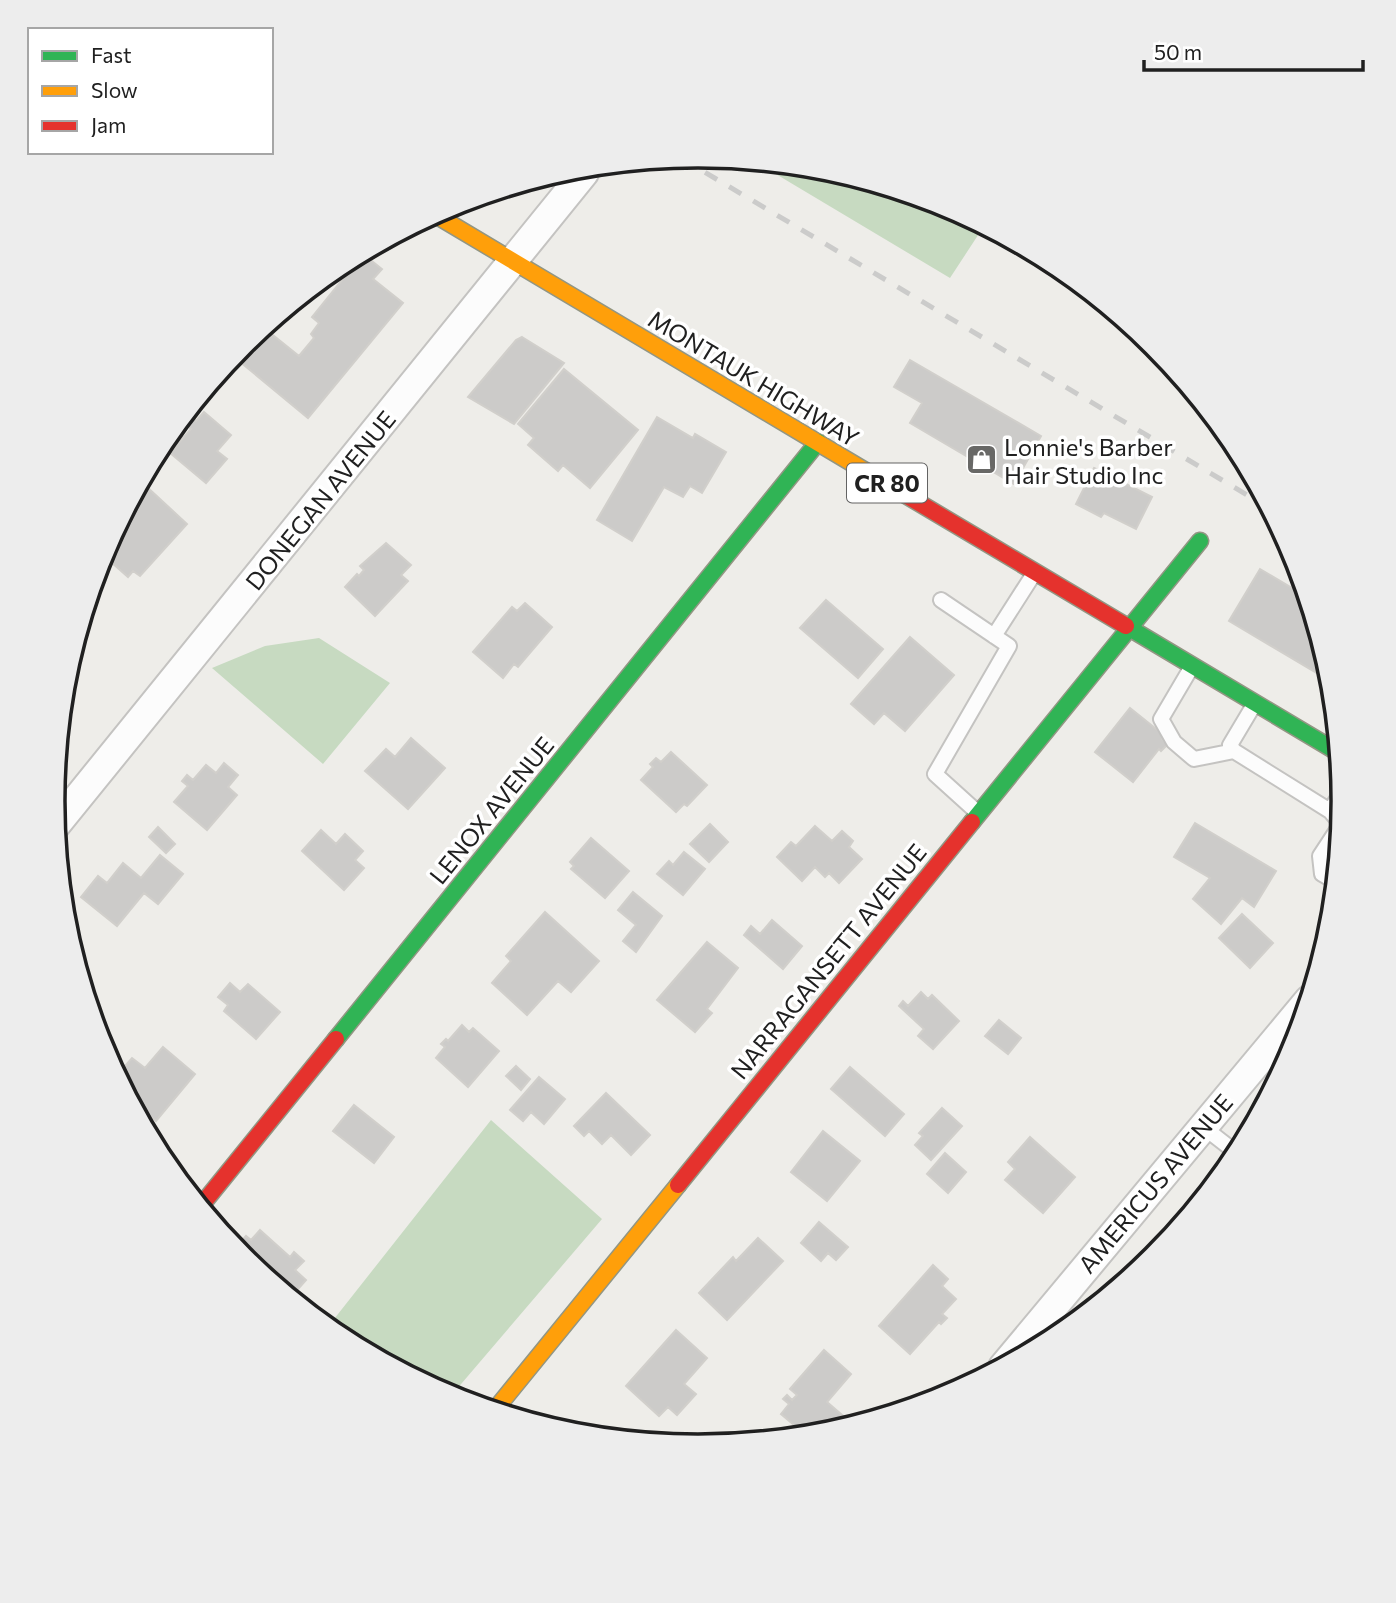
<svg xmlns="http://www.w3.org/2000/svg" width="1396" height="1603" font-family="Commissioner,sans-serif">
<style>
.forest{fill:#c7dac1}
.building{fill:#cccbc9;stroke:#d1cfcb;stroke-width:2}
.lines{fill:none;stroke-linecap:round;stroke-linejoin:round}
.lane-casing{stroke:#c4c3c1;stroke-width:18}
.street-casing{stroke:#c4c3c1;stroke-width:32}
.fast-casing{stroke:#929683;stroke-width:19}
.slow-casing{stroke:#929683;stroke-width:19}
.jam-casing{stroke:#929683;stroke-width:19}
.lane{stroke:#fcfcfc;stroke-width:14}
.street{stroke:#fcfcfc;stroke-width:28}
.fast{stroke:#30b455;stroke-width:16}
.slow{stroke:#ff9f0a;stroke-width:16}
.jam{stroke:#e5322d;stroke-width:16}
.rail{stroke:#cbcbca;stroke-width:5;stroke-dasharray:14 14;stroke-linecap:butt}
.labels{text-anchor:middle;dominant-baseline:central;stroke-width:7;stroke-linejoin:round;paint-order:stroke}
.shield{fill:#fff;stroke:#636363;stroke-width:2}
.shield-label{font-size:23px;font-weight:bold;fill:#202020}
.street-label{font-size:24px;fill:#202020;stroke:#fff}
.poi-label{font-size:24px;fill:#202020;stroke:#fff;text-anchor:start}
.rim{fill:none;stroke:#202020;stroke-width:3.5}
</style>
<rect width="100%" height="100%" fill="#eeede9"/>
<path class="forest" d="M754,161L824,168L945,205L984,226L950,278Z
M319,638L390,683L323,764L212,668L265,646Z
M491,1120L602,1219L450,1397L339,1338L327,1328Z"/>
<path class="building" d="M363,254L382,269L373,279L403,303L308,418L233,356L242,345L263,327L299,356L314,338L311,334L319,323L312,317Z
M522,337L564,363L514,424L468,397L516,340Z
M910,360L1041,436L1014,484L910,423L922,403L894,387Z
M564,369L638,430L590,488L563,465L558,471L528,445L534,438L518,424Z
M204,412L231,435L217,451L227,459L206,483L170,453L191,429L187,426L193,418L196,421Z
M657,417L693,438L695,434L726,452L702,493L690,486L683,497L664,487L632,541L597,520Z
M1094,468L1152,497L1136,529L1104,513L1101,517L1076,504Z
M147,487L187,524L140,576L133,571L128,577L102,554L124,513Z
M386,543L411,565L401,575L408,581L375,616L345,587L357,574L359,576L364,570L360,566Z
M1260,569L1307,597L1332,682L1229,621Z
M826,600L883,649L858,678L800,628Z
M525,603L552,627L518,667L514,664L503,678L473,652L512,607L517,611Z
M910,637L954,675L905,731L884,713L874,724L851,704Z
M1130,708L1165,736L1162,739L1168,744L1161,751L1159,749L1133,782L1095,752Z
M411,738L445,768L408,809L365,771L386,749L395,757Z
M671,752L707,785L687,806L684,804L676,812L641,780L653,767L650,764L656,758L661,762Z
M224,763L238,775L228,787L237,795L207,830L174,802L188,786L182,781L187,775L193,780L206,765L216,773Z
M1195,823L1276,871L1254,907L1242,898L1221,924L1193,899L1210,878L1174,857Z
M710,824L728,842L709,862L690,844Z
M815,826L832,841L842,831L853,841L849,847L862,859L839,883L829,873L825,877L815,867L802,881L777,857L791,842L796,846Z
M158,827L175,844L166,853L149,837Z
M321,830L336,844L345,834L363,851L355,860L364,868L344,890L302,851Z
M591,838L629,871L605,898L571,869L574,866L570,862Z
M684,852L705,869L683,895L657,874L669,861L673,865Z
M160,855L183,874L158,904L144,893L117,926L81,897L98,876L107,883L123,863L141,878Z
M633,892L662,916L636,952L623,941L636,925L618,910Z
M545,912L599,961L571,992L558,981L527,1015L492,983L511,961L506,956Z
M1242,914L1273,943L1250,968L1219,938Z
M772,920L802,946L783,969L744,935L751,926L760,934Z
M707,942L738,968L707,1009L712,1013L695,1032L657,1000Z
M230,983L240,992L248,984L280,1012L256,1039L224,1011L228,1005L218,997Z
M921,992L928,999L932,995L959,1021L933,1049L918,1036L924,1029L899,1006L903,1001L908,1006Z
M999,1020L1021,1038L1008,1054L985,1036Z
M462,1025L469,1032L473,1028L499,1051L468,1087L436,1058L445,1047L441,1044L446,1039L448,1041Z
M163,1047L195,1074L156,1121L128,1097L125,1092L130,1086L117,1075L132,1058L145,1068Z
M516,1066L530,1079L521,1090L506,1076Z
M850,1067L904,1114L885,1136L831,1089Z
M539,1077L565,1099L544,1124L531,1112L523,1121L510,1110Z
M606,1093L650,1135L631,1155L611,1135L602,1144L589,1131L584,1136L574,1126Z
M354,1105L394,1137L374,1163L333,1131Z
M942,1108L962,1126L931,1160L915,1145L923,1136L919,1133Z
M823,1131L860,1161L827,1201L791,1172Z
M1030,1137L1075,1177L1043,1213L1005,1180L1015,1169L1008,1162Z
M945,1153L966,1172L948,1193L927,1174Z
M819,1222L848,1247L836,1260L828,1253L821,1261L801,1243Z
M260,1230L290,1257L294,1252L304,1261L295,1270L306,1280L290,1298L237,1252L242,1246L239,1244L246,1236L251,1240Z
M758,1238L783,1261L727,1320L699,1293L733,1257L736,1261Z
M933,1265L948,1279L942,1286L956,1299L942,1314L947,1318L941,1324L939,1322L910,1354L879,1326Z
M676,1330L707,1358L684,1384L696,1394L677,1415L668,1407L659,1416L626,1386Z
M824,1350L851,1374L827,1402L849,1421L843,1429L824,1435L807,1436L781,1414L789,1404L783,1399L787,1395L792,1400L797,1395L790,1389Z"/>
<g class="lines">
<defs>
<path id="lane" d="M941,600L1009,646L935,774L977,812
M994,636L1035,572
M1191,668L1161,719L1174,742L1194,759L1234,751
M1255,703L1230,745L1234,751L1330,811L1341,824L1320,856L1322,874L1336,882
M1330,811L1342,791
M1202,1126L1238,1154"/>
<path id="street" d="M55,826L584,173
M1003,1367L1309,1000"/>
<path id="fast" d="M1126,626L1339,753
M972,822L1200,541
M336,1039L818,442"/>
<path id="slow" d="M434,214L867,472
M494,1411L678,1185"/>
<path id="jam" d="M867,472L1126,626
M678,1185L972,822
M200,1207L336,1039"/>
</defs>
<use href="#lane" class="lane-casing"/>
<use href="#street" class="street-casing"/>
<use href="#fast" class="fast-casing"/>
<use href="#slow" class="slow-casing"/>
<use href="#jam" class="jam-casing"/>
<use href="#lane" class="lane"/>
<use href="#street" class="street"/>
<use href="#fast" class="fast"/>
<use href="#slow" class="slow"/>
<use href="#jam" class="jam"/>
<path class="rail" d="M681,158L1269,508"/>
</g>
<defs>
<symbol id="shop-square" viewBox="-11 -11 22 22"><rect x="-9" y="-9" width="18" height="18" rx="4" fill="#686866" stroke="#fff"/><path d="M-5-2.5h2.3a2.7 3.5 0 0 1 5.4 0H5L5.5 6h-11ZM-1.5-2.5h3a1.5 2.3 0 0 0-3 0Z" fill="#fff"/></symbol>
</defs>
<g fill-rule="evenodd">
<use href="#shop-square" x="964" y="442" width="35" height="35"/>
</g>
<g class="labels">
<rect class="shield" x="847" y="463.5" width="80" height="39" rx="5"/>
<g class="shield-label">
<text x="887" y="483">CR 80</text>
</g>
<g class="street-label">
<text transform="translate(754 378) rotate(31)">MONTAUK HIGHWAY</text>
<text transform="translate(320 500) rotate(-51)">DONEGAN AVENUE</text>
<text transform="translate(491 810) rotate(-51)">LENOX AVENUE</text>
<text transform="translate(828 961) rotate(-51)">NARRAGANSETT AVENUE</text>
<text transform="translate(1155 1183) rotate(-50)">AMERICUS AVENUE</text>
</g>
<g class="poi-label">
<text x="1004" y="446">Lonnie's Barber<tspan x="1004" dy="28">Hair Studio Inc</tspan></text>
</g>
</g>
<path d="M0 0H1396V1603H0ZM65 801a633 633 0 1 1 1266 0a633 633 0 1 1-1266 0Z" fill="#ededed" fill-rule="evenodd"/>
<path class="rim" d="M65 801a633 633 0 1 1 1266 0a633 633 0 1 1-1266 0Z"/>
<rect x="28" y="28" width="245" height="126" fill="#ffffff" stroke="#a6a6a6" stroke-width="2"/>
<rect x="42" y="51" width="35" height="10" fill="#30b455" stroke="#a6a6a6" stroke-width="2"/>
<text x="91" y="63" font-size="21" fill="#202020">Fast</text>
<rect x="42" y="86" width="35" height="10" fill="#ff9f0a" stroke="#a6a6a6" stroke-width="2"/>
<text x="91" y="98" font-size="21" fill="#202020">Slow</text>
<rect x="42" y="121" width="35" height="10" fill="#e5322d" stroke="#a6a6a6" stroke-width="2"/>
<text x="91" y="133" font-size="21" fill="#202020">Jam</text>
<path d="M1144 60v10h219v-10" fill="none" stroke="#202020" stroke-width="3.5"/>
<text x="1154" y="60" font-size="21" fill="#202020" stroke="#ffffff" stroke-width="5" paint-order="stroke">50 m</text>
</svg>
